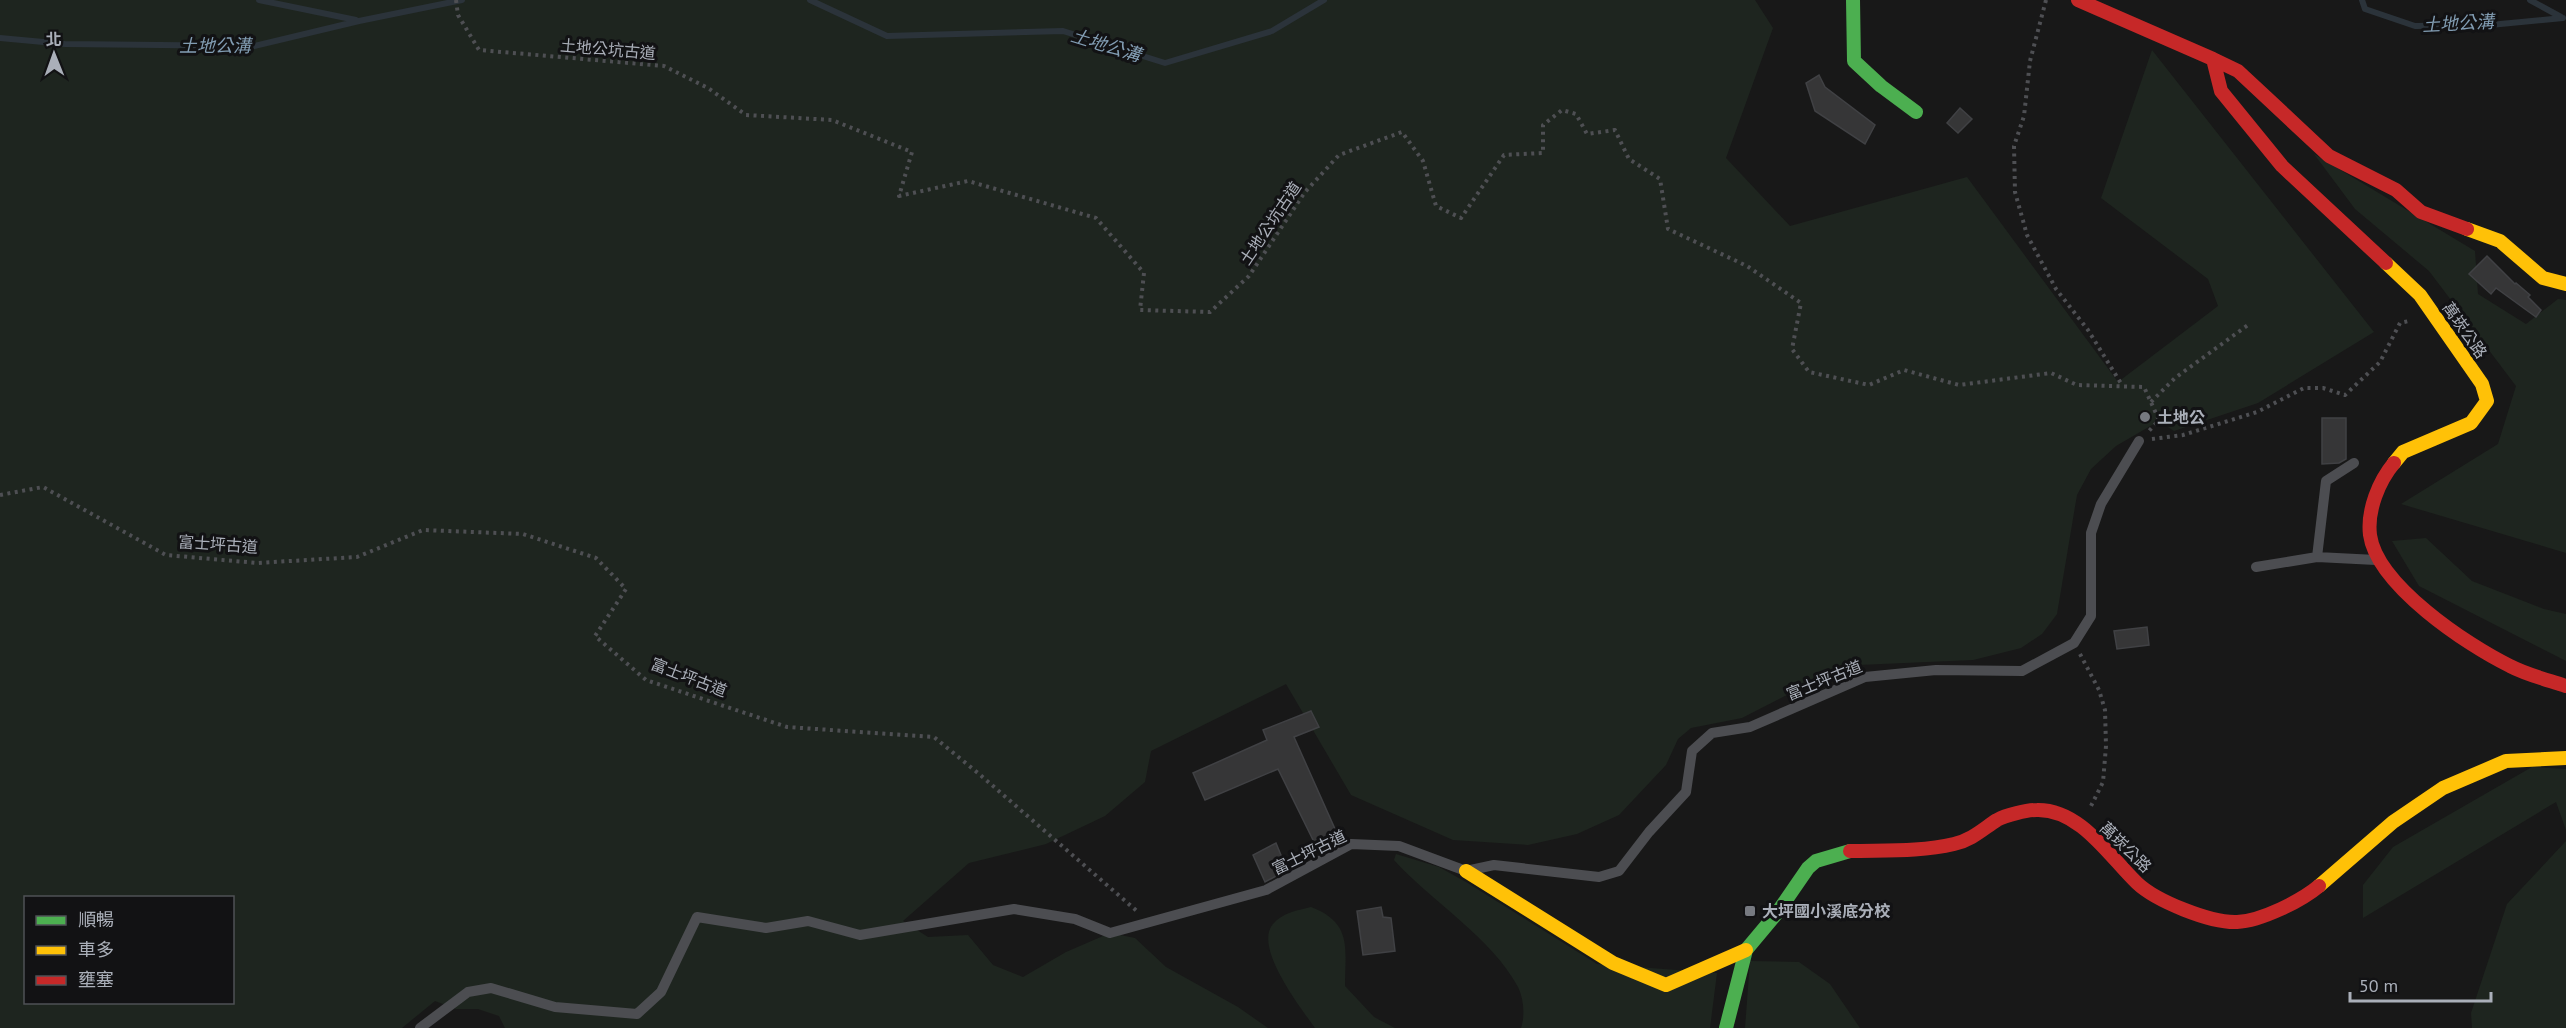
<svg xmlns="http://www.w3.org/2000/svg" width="2566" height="1028" font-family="'PT Sans','Noto Sans TC',sans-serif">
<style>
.green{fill:#1e251f;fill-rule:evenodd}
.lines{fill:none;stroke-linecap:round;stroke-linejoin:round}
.stream{stroke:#2b333a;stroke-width:6}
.building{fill:#363637;stroke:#404144;stroke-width:1.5}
.path{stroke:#4e4f53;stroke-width:4;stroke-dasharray:3 4.5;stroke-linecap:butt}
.lane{stroke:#4c4d51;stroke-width:10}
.fast{stroke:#4caf50;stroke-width:14}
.slow{stroke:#ffc107;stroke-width:14}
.jam{stroke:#c62828;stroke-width:14}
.poi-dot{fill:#777a81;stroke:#121214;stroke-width:2}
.labels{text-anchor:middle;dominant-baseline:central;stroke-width:6;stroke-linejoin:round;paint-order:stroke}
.street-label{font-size:16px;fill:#aaafb9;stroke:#121214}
.poi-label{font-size:16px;font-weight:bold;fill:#aaafb9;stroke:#121214;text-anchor:start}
.water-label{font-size:18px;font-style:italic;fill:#829db3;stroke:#121214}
</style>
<rect width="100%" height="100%" fill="#181818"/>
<path class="green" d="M0,0H1755L1773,28L1726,158L1790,226L1967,177L2118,382L2218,306L2208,279L2101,198L2152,50L2374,332L2258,403L2174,431L2159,421L2116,446L2091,469L2077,495L2057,614L2042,634L2021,648L1973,660L1859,665L1822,677L1742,718L1691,728L1678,739L1666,765L1619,815L1577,834L1528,845L1453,840L1351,795L1286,684L1151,751L1145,782L1105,816L1046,844L969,863L903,921L928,937L968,935L993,965L1023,977L1066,952L1110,933L1135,938L1166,967L1238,1007L1268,1028H505L499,1016L478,1009H456L435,1001L402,1028H0ZM26,898H232V1002H26Z
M2314,154L2475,251L2478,294L2526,324L2558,299L2566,300V553L2401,504L2498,444L2516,386L2429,271L2355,209Z
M2426,538L2472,581L2544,609L2566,614V661L2419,586L2392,541Z
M2532,767L2566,769V830L2556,802L2363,918V885L2393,847Z
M2566,841V1028H2472L2471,1013L2507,904Z
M1396,854L1439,867L1466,882L1597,964L1717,973L1710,1028H1521C1525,1016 1524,999 1518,987C1492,938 1431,901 1394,860Z
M1311,907C1353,923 1345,949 1345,986L1374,1017L1395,1028H1315C1301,1008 1253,947 1273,924C1282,913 1298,910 1311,907Z
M1750,961L1799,962L1830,984L1860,1028H1745Z"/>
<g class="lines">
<path class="stream" d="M259,0L356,20
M810,0L887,36L1063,31L1165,63L1272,31L1324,0
M2362,0L2365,9L2415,26L2490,25L2563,18
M2530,0L2561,17
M0,38L65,44L254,46L359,21L462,0"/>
</g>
<path class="building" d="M1819,75L1825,87L1875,125L1865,144L1815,111L1806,83Z
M1960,108L1972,119L1958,133L1947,123Z
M2487,256L2515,284L2516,283L2530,295L2528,297L2541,310L2536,317L2496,288L2491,294L2469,274Z
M2322,418H2346V459L2339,463L2322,464Z
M2147,627L2149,645L2117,649L2114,631Z
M1311,711L1319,727L1294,737L1339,838L1317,848L1278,769L1205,800L1193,773L1267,740L1263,730Z
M1276,843L1287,870L1265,882L1253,855Z
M1381,907L1383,917L1391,918L1395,951L1363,955L1357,911Z"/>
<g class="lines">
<path class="path" d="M456,0L458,15L479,50L664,66L708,88L746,115L832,120L912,152L899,196L968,181L1096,218L1144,273L1140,310L1210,312L1249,276L1305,192L1339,155L1402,132L1423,161L1436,206L1461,218L1504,155L1543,153V125L1562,110L1576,114L1587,134L1615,130L1629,159L1660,179L1668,229L1747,266L1801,303L1792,349L1809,372L1869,385L1904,370L1959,385L2051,373L2077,385L2144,387L2159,420L2148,432
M2046,0L2030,61L2024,116L2014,146L2015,192L2027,235L2056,289L2088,330L2122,385
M2151,402L2175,378L2248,325
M2152,439L2183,435L2257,412L2304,388H2323L2345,395L2380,362L2400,323L2409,321
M0,495L43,487L166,555L257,563L357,557L423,530L523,534L596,558L626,589L595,636L646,680L787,727L934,737L978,773L1138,912
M2080,654L2099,690L2105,710L2106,746L2103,782L2091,806"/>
<path class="lane" d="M2317,557L2326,481L2354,463
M2256,567L2317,557L2376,560
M420,1028L468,992L491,988L555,1007L637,1014L661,992L697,917L766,928L808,921L860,935L1014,909L1075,919L1110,933L1266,890L1351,844L1399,846L1466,871L1494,865L1599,877L1619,871L1649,832L1686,792L1692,751L1712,733L1750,727L1865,677L1936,670L2022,671L2074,643L2091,616V533L2101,504L2139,441"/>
<path class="fast" d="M1853,0L1854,61L1881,86L1916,112
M1726,1028L1746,950L1777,913L1808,868L1816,861L1850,851"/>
<path class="slow" d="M2467,229L2500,241L2543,278L2566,284
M2386,263L2420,295L2482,384L2487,401L2471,423L2403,452L2394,463
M1466,871L1613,963L1666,985L1746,950
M2319,886L2393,822L2443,788L2506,761L2566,758"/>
<path class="jam" d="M2078,0L2213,59L2221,91L2282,166L2386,263
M2213,59L2238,71L2329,156L2396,190L2421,212L2467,229
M2394,463C2379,481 2367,510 2370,535C2377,585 2467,645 2510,666C2527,675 2548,680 2566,686
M1850,851C1884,850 1921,852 1954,844C1972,840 1983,829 1997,820C2006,815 2027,810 2037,810C2080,809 2109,856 2137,883C2156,901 2210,923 2237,922C2261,921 2301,901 2319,886"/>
</g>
<g class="poi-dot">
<circle cx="2145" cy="417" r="6"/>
<rect x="1744" y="905" width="12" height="12" rx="3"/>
</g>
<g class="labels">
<g class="street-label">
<text transform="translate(608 49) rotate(5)">土地公坑古道</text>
<text transform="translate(1270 223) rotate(-56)">土地公坑古道</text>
<text transform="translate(2465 330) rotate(55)">萬崁公路</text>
<text transform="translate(218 544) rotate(4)">富士坪古道</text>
<text transform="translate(689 677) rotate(21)">富士坪古道</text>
<text transform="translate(1824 680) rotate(-22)">富士坪古道</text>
<text transform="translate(2126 847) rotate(44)">萬崁公路</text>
<text transform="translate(1309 852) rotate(-26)">富士坪古道</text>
</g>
<g class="poi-label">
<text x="2157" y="417">土地公</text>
<text x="1762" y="911">大坪國小溪底分校</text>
</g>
<g class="water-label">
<text transform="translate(2458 23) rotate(-3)">土地公溝</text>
<text x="215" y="45">土地公溝</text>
<text transform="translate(1106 45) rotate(17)">土地公溝</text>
</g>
</g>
<rect x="24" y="896" width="210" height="108" fill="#121214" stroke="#4f5156" stroke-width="1.5"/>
<rect x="36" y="916" width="30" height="9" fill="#4caf50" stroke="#4f5156" stroke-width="1.5"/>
<text x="78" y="926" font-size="18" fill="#aaafb9">順暢</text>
<rect x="36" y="946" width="30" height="9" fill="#ffc107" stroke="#4f5156" stroke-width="1.5"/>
<text x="78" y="956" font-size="18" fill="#aaafb9">車多</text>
<rect x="36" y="976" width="30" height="9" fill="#c62828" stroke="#4f5156" stroke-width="1.5"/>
<text x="78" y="986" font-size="18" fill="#aaafb9">壅塞</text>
<g transform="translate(54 54) rotate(359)" stroke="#121214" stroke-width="4.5" paint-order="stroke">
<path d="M0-4.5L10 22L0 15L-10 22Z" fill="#aaafb9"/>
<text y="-9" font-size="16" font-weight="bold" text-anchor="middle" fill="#aaafb9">北</text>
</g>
<path d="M2350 992v9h141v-9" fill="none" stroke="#aaafb9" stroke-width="3"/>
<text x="2359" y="992" font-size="18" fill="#aaafb9" stroke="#121214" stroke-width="4.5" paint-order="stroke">50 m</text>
</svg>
